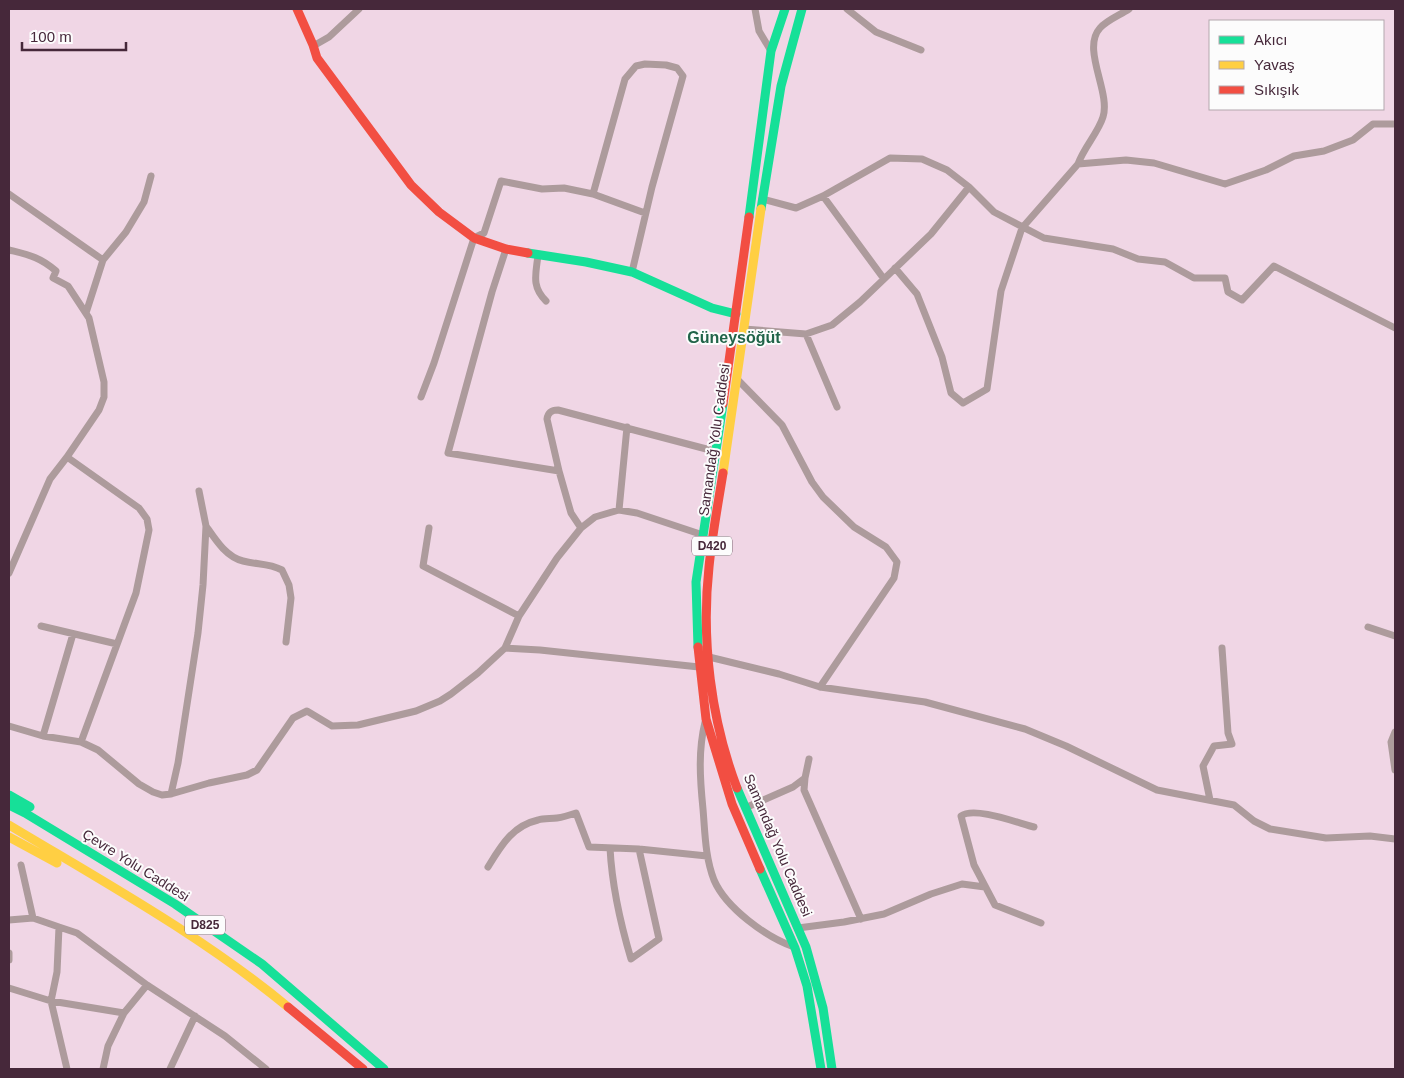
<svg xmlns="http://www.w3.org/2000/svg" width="1404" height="1078" font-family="Helvetica,sans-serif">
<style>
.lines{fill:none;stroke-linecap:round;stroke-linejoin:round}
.street{stroke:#ad9b9c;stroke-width:7}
.fast{stroke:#16e098;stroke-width:9}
.slow{stroke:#ffcf43;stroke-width:9}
.jam{stroke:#f24e42;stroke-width:9}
.labels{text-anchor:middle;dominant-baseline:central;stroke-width:4;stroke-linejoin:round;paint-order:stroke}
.shield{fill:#fcfcfc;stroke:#7d6874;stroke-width:1}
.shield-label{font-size:12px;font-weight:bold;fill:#46283a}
.street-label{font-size:14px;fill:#46283a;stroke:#fcfcfc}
.quarter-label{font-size:16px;font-weight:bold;fill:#216449;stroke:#fcfcfc}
</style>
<rect width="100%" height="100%" fill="#f0d6e5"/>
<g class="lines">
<path class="street" d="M755,9L759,31L771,51
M847,9L876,32L921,50
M315,45L329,37L359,9
M1078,164L1126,160L1154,163L1225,184L1266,170L1294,156L1324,151L1353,140L1373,124H1395
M9,194L103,260
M593,194L625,79L636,66L645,64L666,65L677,68L683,76L652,187L632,272
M823,196L884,279
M762,199L796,208L823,196L890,158L922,159L947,170L969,187L994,212L1044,238L1113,249L1138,259L1165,262L1194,278H1225L1228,292L1242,300L1274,266L1395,328
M506,249L492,292L448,453L559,471L571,513L581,528
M9,250C29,255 40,257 56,271L53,278L68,286L89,318L104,382V397L99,410L67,457L139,508L147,519L149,530L136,593L81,742L43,736L9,726
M538,255C536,274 531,286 546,301
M895,268L917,294L942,357L951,393L963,403L987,389L1001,291L1022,228L1078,164C1084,147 1098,133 1103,117C1111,92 1081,49 1100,28C1107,20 1120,15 1129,9
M86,313L103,260L126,232L144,202L151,176
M744,329L806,334L832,325L860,302L931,234L969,187
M806,334L837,407
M737,379L782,425L812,482L823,497L854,527L886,547L897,562L894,578L820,687
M421,397L434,363L474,238L484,233L501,181L542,189L564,188L593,194L645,213
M559,471L547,419C548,412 552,410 558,410L714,451
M619,510L627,427
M206,526C215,539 226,557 243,561C258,565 268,563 282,570L289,585L291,598L286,642
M429,528L423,566L519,616
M9,573L50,479L67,457
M41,626L117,644
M1368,627L1395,636
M505,648L540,650L699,667
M709,657L779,674L820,687L925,702L1025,729L1066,746L1157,790L1234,805L1254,821L1270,829L1326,838L1370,836L1395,839
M705,722C698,751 700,779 703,809C705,832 705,857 714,880C726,908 766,937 794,947
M1395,732L1391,742L1395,770
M43,736L73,634
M81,742L98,750L139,784L153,792L162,795L171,794L209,783L247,775L257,770L293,718L307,711L332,726L358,725L416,711L440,701L451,694L478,673L505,648L519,616L557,558L581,528L595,517L619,510L637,513L703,535
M805,778L804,790L861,919
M171,794L178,763L198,633L203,585L206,526L199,491
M1210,800L1203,766L1214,746L1232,744L1228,733L1222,648
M745,808L793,787L805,778L809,759
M1034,827C1018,823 974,806 961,816L974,865L995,905L1041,923
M610,848C612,886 620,922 631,959L659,939L639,849
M21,865L33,918
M488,867C501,846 512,826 538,820C544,818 551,819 557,818C564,817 570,815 576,813L589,847L639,849L707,856
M9,920L33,918L59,927L57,972L51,1001L67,1069
M59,927L77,933L147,985L225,1036L266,1069
M798,928L844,922L884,914L931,894L962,884L985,887
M9,953V960
M9,988L51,1001L124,1013
M103,1069L108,1046L124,1013L147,985
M170,1069L195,1016"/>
<path class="fast" d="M761,209L781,86L802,9
M749,217L771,51L785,9
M528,253L586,262L632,272L712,308L736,314
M698,647L696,582L723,404
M737,788L806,947L823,1008L832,1069
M9,795L30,807
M9,805L25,813L175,904L262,964L384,1069
M760,869L795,948L807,986L821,1069"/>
<path class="slow" d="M723,473L761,209
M9,825C104,882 202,936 288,1007
M9,837L57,863"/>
<path class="jam" d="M297,9L313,45L317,58L411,185L439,212L474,238L506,249L528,253
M723,404L749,217
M723,473C718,504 712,536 709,567C701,640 711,720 737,788
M698,647L706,719L732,804L760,869
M288,1007L363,1069"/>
</g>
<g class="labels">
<g class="shield">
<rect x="692" y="536.5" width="40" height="19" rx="4"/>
<rect x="185" y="915.5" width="40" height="19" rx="4"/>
</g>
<g class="shield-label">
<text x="712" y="546">D420</text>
<text x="205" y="925">D825</text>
</g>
<g class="street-label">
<text transform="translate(714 440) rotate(-82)">Samandağ Yolu Caddesi</text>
<text transform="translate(778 845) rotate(67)">Samandağ Yolu Caddesi</text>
<text transform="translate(136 865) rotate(32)">Çevre Yolu Caddesi</text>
</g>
<g class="quarter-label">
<text x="734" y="337">Güneysöğüt</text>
</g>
</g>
<rect width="1404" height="1078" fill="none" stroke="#46283a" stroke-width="20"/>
<rect x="1209" y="20" width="175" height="90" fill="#fcfcfc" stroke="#b3a7ae"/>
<rect x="1219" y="36" width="25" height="8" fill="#16e098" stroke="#b3a7ae"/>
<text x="1254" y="45" font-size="15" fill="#46283a">Akıcı</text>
<rect x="1219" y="61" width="25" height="8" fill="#ffcf43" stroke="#b3a7ae"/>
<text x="1254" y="70" font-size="15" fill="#46283a">Yavaş</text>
<rect x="1219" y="86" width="25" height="8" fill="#f24e42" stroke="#b3a7ae"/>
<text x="1254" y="95" font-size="15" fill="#46283a">Sıkışık</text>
<path d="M22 42v8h104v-8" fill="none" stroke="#46283a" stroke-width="2.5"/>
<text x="30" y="42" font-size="15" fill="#46283a" stroke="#fcfcfc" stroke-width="4" paint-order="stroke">100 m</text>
</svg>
